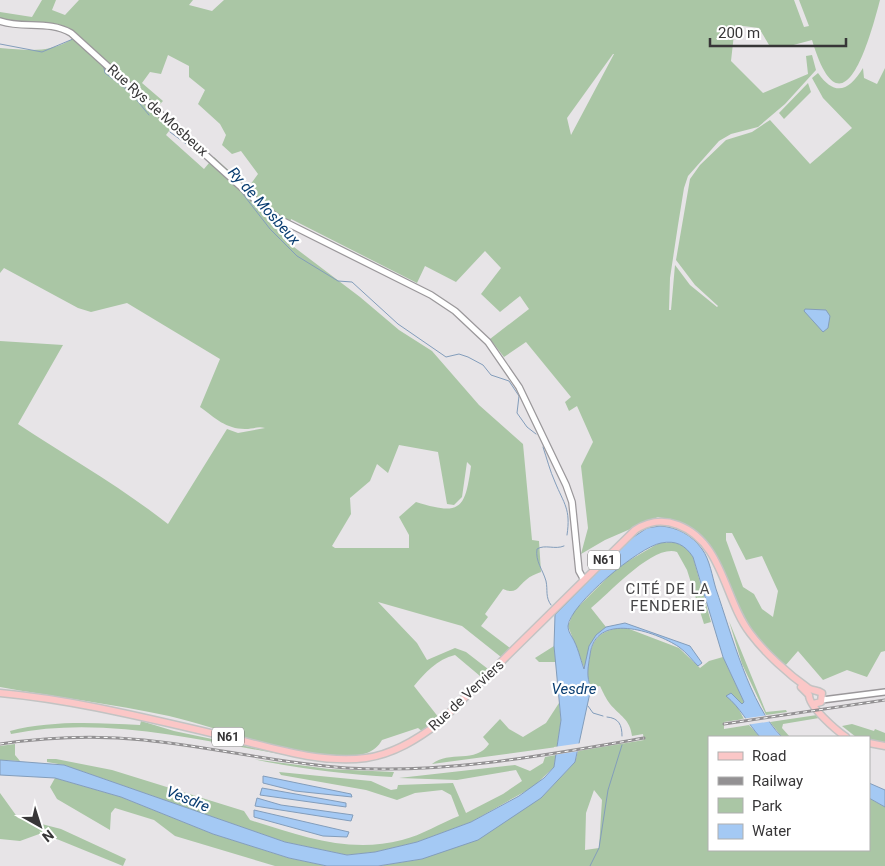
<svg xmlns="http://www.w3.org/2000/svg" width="885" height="866" font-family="Roboto,sans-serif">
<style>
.green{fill:#aac6a5;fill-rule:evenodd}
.water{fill:#a4c9f4;stroke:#839dbb}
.pier{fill:#e7e4e7}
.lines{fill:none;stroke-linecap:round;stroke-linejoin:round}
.stream{stroke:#839dbb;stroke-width:1}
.tertiary-casing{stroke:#9b989b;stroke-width:8}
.secondary-casing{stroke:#9b989b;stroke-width:8}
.primary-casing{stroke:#c3c3c3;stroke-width:9}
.tertiary{stroke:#fff;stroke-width:5}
.secondary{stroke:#fff;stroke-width:5.5}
.primary{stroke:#fbc7c7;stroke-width:6}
.rail-casing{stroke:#939193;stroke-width:3}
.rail{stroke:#fff;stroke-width:1;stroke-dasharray:4;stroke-linecap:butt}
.labels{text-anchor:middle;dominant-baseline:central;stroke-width:4.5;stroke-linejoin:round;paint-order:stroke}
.shield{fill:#fff;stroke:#737273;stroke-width:1}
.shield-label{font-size:12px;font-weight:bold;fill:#373637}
.street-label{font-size:14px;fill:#373637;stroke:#fff}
.water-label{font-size:15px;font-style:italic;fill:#093d71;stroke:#fff}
.neighbourhood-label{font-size:15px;letter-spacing:1px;fill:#474648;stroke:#fff}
</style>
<rect width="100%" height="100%" fill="#e7e4e7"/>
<path class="green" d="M42,0H56L52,10L65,15L79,0H193L189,5L212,11L224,0H794L804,27L809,26L799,0H880C869,42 842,140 812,40L786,47L769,45L759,28L735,25L731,61L763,93L808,74L806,56L812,55L816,70L785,104L758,127L731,134L719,141L688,176L684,188L678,225L670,278L669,310H671L675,265L690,285L717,307L718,306L695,285L676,260L690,179L700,165L726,140L752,132L770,120L810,164L852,128L823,98L812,78L818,73C835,97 849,91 863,68L864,78L877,84L885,68V651L881,652L867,677L847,670L823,680L798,651L785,666L758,639L741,615L714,551L700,534L677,522L658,517L605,540L581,554L588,528L581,466L593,442L577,406L569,411L565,402L571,397L526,342L504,357L490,339L529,309L520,296L500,312L481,294L501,268L485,251L456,282L425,266L417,283L291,219L286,241L360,297L399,330L432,351L479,405L523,444L532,540L539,541L541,572C536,574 530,576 526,580C517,587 517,595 503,589L485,614L488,617L481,626L510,648L501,657L462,626L378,602L417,643L427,660L455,648L466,652L488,669L480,676L455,655C437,659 425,673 414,686L439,718L423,732L418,728L382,740C375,753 361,756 346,756C293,758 222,728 169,716C113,704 56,697 0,687V341L63,345L18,424C68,457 121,487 168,524L227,429L238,433L265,428C258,426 253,429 245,429C226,429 215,418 200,407L220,359L127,303L91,312L78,308L4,268L0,273V48C29,50 48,54 74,38L69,28C46,20 21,26 0,19V12L32,17ZM613,54H614L571,135L567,118ZM168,55L189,66V77L205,90L198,104L220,124L226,135L222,145L232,154L241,151L258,174L248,188L214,157L204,169L166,135L175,123L157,107L163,101L142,83L150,72L161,74ZM399,445L438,452L447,504L454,505L462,497L467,462L471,466C465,509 461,516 416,502L399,517L409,535V548H335L332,546L351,514L350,498L370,481L377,464L388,473ZM726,533H732L746,560L762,556L778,591L773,617L762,609L754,594L743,587L726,540Z
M808,83L811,92L784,119L779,113Z
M673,542L686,546L693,557L711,622L704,624L687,570L677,552C653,544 610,593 591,608L606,627C590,640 588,651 585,670L568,626L574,611L618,567L659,543Z
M729,621L766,712L786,710L787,712L766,715L742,664Z
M624,627L679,648L700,668L709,661L723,657L744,702L742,704L727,696L736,704L744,719L724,722V729L749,725L760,737H709V850H869V798L885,807V866H378L422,859L541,798L575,762L578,751L644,740L643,734L632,736C630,719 620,716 610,704C606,699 603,692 600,686L591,688C587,678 587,672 589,662C592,637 600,631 624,627ZM594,790L602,800L599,848L585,850L586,813Z
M554,646L556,662H539L535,658Z
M559,703L561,720L557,747L432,764C449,750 476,764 489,744L483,737L500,719L509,729L523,737L546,723Z
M817,715L819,718L783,724L782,728L790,737H782L770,722Z
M141,721L174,731L292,756C200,741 104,715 11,734L10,731C52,720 97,723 140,725Z
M852,724L874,731L875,729L885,733V743L869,740V737H856L842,726Z
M15,744V755L20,761L0,760V746Z
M556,755L554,767L533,787L471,822L417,842L375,852L347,855L285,842L64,765L47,762V759H56L112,770L244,811L250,820C301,836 349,854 402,840C422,835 441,823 459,816L451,795L442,790L415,793L397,800L366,790L281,775L279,772L371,781L391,790L397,789L398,785L453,783L466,813L503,794L522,781L516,770L457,780L399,778L515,765L530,771L543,763L545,757Z
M253,759L329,769L394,772L392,777C345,774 298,769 253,759Z
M55,778L121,797L213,834L289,858L327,866H275L175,836L154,820L115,808L111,813L110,830L57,799L50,787Z
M0,793L18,818L61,829L126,859L123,866L42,833L20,841L0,839Z"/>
<path class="water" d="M805,309L826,310L830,316L828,328L823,332L804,311Z
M660,526C677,527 692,535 702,549C710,560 712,576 716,589C731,632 750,706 782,737H760C748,724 740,707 726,696L731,693L742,704L744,702L723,657L693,557C685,545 676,540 661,543C639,547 570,604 568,626C568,630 570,634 572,637C578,647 580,658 584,669L589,646L596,635L606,627L625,623L690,646L702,663L698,666C692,660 686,652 679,647C655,631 595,611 590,655C588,668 586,676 591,688L575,762L541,798L478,840L422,859L378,866H327L289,858L213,834L121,797L55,778L0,775V760L64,765L285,842L347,855L375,852L417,842L471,822L519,796L544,778L554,767L561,720L554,646L555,615L632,538L647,528Z
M263,776L351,794L352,797L295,791L263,783Z
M869,783L885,790V807L869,798Z
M262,788L346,803V807L260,795Z
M257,798L281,805L353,815L351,821L255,806Z
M254,810L349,832L347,837L323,836L254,817Z"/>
<path class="pier" d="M769,715L773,721L746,725L741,719Z
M582,743L580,751L553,755L554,747Z"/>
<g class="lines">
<path class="stream" d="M0,44L42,52L73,39
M91,54L104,68L105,73L131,93L149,115
M170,132L189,146
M204,158L213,165
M220,172L239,189L270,229L297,256L338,281L352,282L398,324L446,357L459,354L468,357L483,365L491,375L509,381L519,396L517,413L527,427L536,434
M543,447C547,459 550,471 555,482C564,504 571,509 567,535
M551,605C545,597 548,590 546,581C543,570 535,561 537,549C545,544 555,550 564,546
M588,706L593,713L603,716
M607,717C619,718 622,725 622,736
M590,866L599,848L608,790L622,745"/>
<defs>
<path id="tertiary" d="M822,700L885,692"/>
<path id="secondary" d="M0,21C23,29 49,20 71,33L263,207L279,219L431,295L455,311L488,342L519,387L566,485L572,502L579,571L584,580"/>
<path id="primary" d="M801,687L809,695C809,707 836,730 846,737
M0,693C76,700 150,719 224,736C269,747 319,764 366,758C394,754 418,739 440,722L635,530C649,521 662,519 678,525C723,542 724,599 750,633C765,653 788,674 808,688C813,691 817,690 822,693L821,702L813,704
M869,743L885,746"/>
</defs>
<use href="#tertiary" class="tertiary-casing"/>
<use href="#secondary" class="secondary-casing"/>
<use href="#primary" class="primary-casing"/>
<use href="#tertiary" class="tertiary"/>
<use href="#secondary" class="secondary"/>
<use href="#primary" class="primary"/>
<defs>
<path id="rail" d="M724,724L885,700
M0,744C48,737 96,735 144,740C212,747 278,763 347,768C446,774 546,755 644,738"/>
</defs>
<use href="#rail" class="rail-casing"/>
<use href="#rail" class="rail"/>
</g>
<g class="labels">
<g class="shield">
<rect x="588" y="550.5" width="32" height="19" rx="4"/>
<rect x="212" y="727.5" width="32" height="19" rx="4"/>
</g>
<g class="shield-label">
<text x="604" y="560">N61</text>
<text x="228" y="737">N61</text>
</g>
<g class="street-label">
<text transform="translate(158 110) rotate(42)">Rue Rys de Mosbeux</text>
<text transform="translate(466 695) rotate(-43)">Rue de Verviers</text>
</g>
<g class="water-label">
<text transform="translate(264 206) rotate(48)">Ry de Mosbeux</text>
<text x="574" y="689">Vesdre</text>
<text transform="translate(188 799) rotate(22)">Vesdre</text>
</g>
<g class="neighbourhood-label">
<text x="668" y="589">CITÉ DE LA<tspan x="668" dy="17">FENDERIE</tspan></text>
</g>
</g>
<rect x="708" y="736" width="162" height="115" fill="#ffffff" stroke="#afafaf"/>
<rect x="718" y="752" width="25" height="8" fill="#fbc7c7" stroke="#afafaf"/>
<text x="752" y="761" font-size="15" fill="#373637">Road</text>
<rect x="718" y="777" width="25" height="8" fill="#939193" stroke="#afafaf"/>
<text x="752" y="786" font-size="15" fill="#373637">Railway</text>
<rect x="718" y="798" width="25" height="15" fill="#aac6a5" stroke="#afafaf"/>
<text x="752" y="811" font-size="15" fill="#373637">Park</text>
<rect x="718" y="824" width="25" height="15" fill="#a4c9f4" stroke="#afafaf"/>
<text x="752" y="836" font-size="15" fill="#373637">Water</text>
<g transform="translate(40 826) rotate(141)" stroke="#ffffff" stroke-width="4" paint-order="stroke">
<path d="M0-4L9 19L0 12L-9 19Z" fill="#373637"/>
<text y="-8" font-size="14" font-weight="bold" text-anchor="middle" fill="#373637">N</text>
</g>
<path d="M710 38v8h136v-8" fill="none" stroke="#373637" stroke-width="2.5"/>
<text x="718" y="38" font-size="15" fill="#373637" stroke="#ffffff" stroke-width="4" paint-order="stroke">200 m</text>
</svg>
